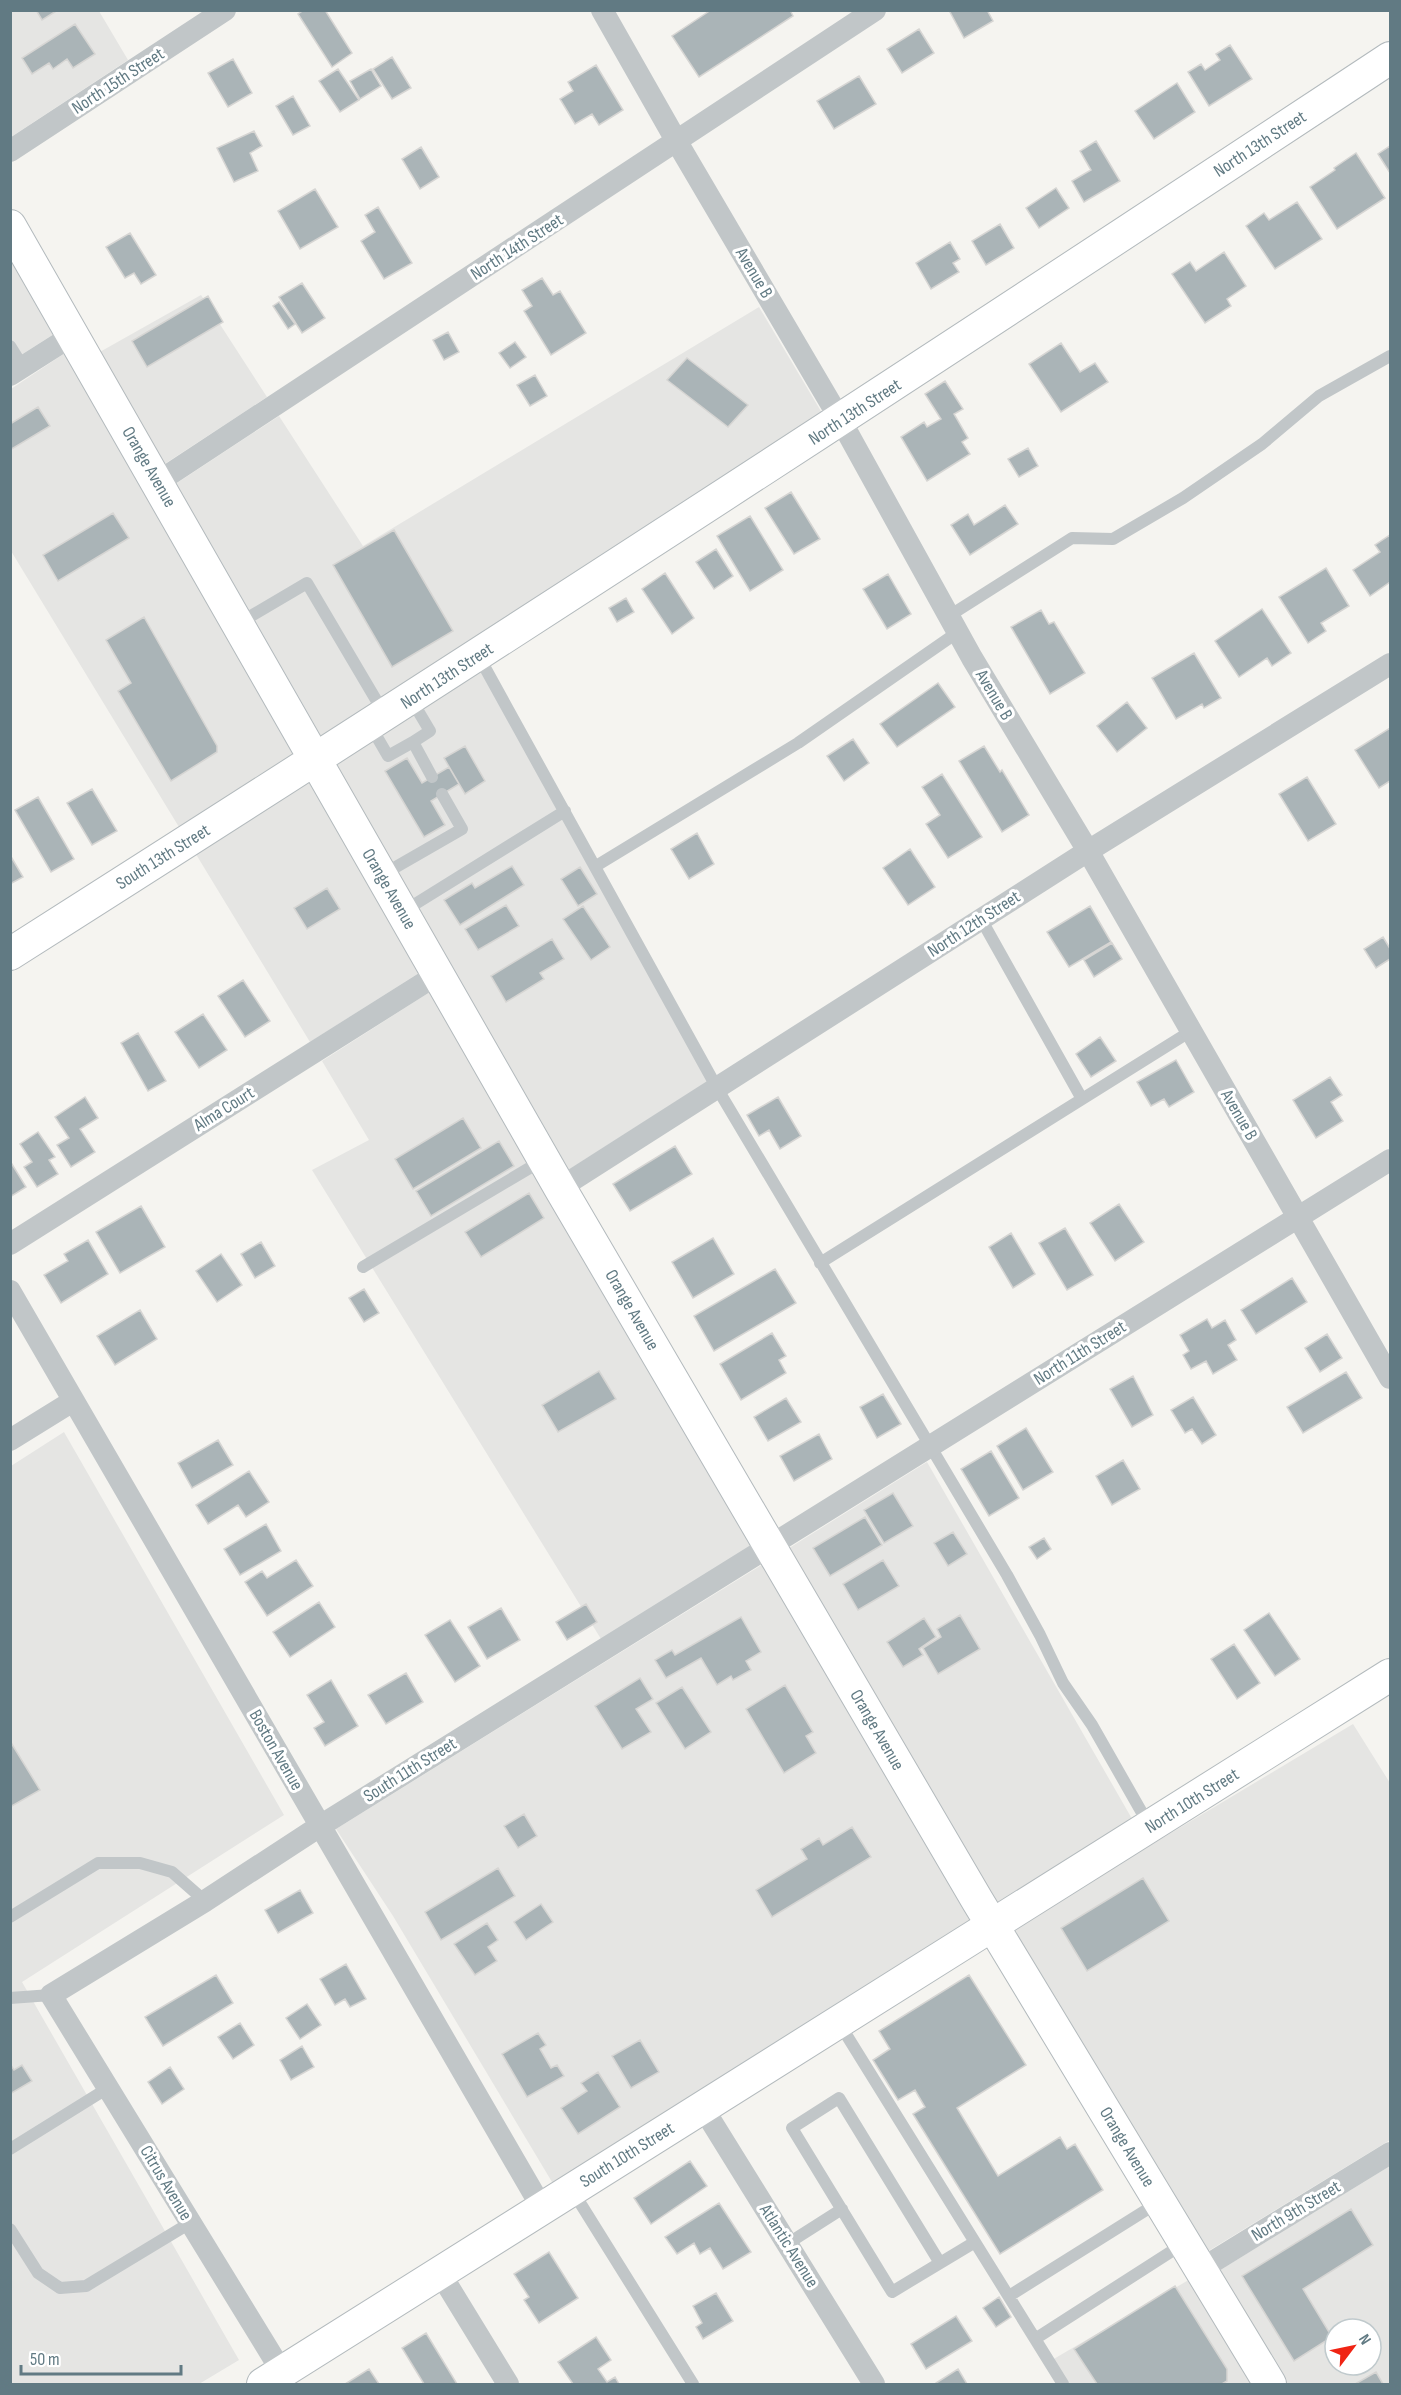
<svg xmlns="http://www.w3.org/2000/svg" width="1401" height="2395" font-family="'Sofia Sans Condensed',sans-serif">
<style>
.built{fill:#e5e5e3;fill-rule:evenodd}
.building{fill:#aab4b7;stroke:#d6d5d3;stroke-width:1.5}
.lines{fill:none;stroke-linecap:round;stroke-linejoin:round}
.secondary-casing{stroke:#b3babd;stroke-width:34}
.lane{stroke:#c1c6c8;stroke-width:12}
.street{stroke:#c1c6c8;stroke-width:22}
.secondary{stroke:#fff;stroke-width:32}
.labels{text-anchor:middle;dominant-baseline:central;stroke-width:6;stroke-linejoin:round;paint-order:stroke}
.street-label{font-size:18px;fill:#617a83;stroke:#fff}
</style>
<rect width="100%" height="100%" fill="#f5f4f0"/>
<path class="built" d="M11,11H99L128,60L11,137Z
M10,252L57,332L10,362Z
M201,295L267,397L163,465L98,353Z
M759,307L825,418L321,744L174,485L279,416L363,546Z
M68,351L300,757L182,832L11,551V389Z
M484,665L713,1078L565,1172L332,763Z
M311,777L422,971L310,1042L194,851Z
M433,990L754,1544L601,1639L312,1170L369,1140L322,1061Z
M64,1432L284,1815L22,1982L239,2360L199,2384H11V1466Z
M927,1462L1135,1824L998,1911L786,1550Z
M765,1563L976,1924L555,2187L393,1916L336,1829Z
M1353,1724L1390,1783V2140L1205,2253L1009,1930Z
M1390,2166V2384H1286L1217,2272ZM1335,2329H1371V2365H1335Z
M1192,2278L1256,2384H1064L1052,2360Z"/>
<path class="building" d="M36,10H58L42,20Z
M304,10H325L352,53L332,67L298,14Z
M711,10H790L793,16L699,77L672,36Z
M953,10H987L993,21L964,38L950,12Z
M75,24L95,54L73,68L67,59L53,69L49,63L32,74L22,58Z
M919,29L934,53L902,73L887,49Z
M1230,45L1252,79L1209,106L1188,72L1201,64L1205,70L1220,60L1216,54Z
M392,57L411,88L392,99L373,69Z
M233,59L252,93L228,107L208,73Z
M596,65L623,110L599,125L592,114L575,124L560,99L573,91L568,82Z
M338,69L359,100L340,112L319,81Z
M371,69L381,86L360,99L350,81Z
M859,76L876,104L834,129L817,101Z
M1177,83L1195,112L1154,139L1135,111Z
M293,96L310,126L293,135L276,106Z
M254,131L262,146L250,153L258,171L234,182L217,148Z
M1096,141L1120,181L1084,202L1072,181L1091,170L1080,151Z
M1390,146V173L1378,154Z
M421,147L439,177L420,189L402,159Z
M1356,153L1385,198L1337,229L1310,187L1335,170L1334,168Z
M1056,188L1069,208L1039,228L1026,208Z
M315,189L338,227L300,249L278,211Z
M1297,202L1322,239L1275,269L1246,226L1264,213L1269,220Z
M378,207L412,263L384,279L361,241L375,232L365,215Z
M1000,224L1014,248L986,265L972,241Z
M130,233L156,275L141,284L134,273L125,278L106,247Z
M950,242L960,259L953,263L959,272L931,289L916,263Z
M1224,252L1246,286L1227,299L1231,306L1205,323L1172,274L1190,262L1196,271Z
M542,278L553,295L560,291L586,333L551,355L524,311L532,306L522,290Z
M302,283L325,318L302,333L279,297Z
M208,296L223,322L147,367L132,341Z
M279,302L295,324L288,329L273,306Z
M448,332L459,352L444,360L433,340Z
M515,342L526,357L510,368L499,353Z
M1061,343L1080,372L1095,363L1108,382L1061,412L1029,364Z
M687,358L748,405L728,427L667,380Z
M535,375L547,396L530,406L517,385Z
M945,381L963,409L954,414L968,438L962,442L970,454L927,481L901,437L924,422L927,427L941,419L925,394Z
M38,407L50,426L10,450V424Z
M1028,448L1038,466L1019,477L1008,459Z
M791,492L820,539L794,554L765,508Z
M1005,505L1018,524L970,555L951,525L968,514L974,525Z
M113,513L129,538L58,581L43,555Z
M750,516L783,570L750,591L717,536Z
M394,530L453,631L392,667L333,565Z
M1390,535V582L1370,596L1353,570L1380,552L1375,545Z
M716,549L733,576L714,589L696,562Z
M1326,568L1349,606L1321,623L1326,631L1308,643L1279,597Z
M665,573L694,618L672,634L642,589Z
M888,574L911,614L887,629L863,589Z
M626,598L634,612L617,622L609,608Z
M1262,609L1291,653L1272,666L1267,658L1239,677L1215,641Z
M1041,610L1049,624L1054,622L1085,673L1050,694L1011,627Z
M144,617L217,746V752L171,781L118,691L131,683L106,640Z
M1194,653L1221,698L1204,708L1202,704L1176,719L1152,678Z
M938,683L955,707L897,747L880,724Z
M1127,702L1147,728L1117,752L1097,726Z
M1390,728V781L1379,788L1355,750Z
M853,739L869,763L844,781L827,756Z
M465,746L485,781L465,794L444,758Z
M984,746L1000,772L1002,770L1029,815L1002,832L959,761Z
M407,758L422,783L449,767L459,784L431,801L445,825L424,837L385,771Z
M942,774L982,837L948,858L926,824L940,815L922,787Z
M1307,777L1336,824L1308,841L1279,794Z
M92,789L117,831L92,845L67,803Z
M38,797L74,859L51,872L15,810Z
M697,833L714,864L689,879L671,849Z
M910,849L935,887L908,905L883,868Z
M10,855L23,877L10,884Z
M512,866L524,885L460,925L444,900L472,883L475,888Z
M580,867L597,894L578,906L561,879Z
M327,888L340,909L307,929L294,908Z
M506,905L519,926L478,950L465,929Z
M583,906L610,947L591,960L563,919Z
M1090,906L1111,942L1069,967L1047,932Z
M1383,937L1389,947L1390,946V959L1376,968L1364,949Z
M552,939L564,959L540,973L544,979L506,1002L491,976Z
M1112,943L1122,959L1094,977L1084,960Z
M243,980L270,1021L245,1037L218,996Z
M203,1014L227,1050L199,1068L175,1032Z
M138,1033L166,1081L148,1091L121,1043Z
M1100,1037L1116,1061L1091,1077L1076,1054Z
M1176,1060L1194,1092L1169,1107L1164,1099L1151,1106L1137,1082Z
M1330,1077L1342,1095L1331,1102L1343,1121L1316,1138L1293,1100Z
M85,1097L98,1118L80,1129L95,1152L71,1167L57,1145L69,1138L55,1117Z
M778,1097L801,1136L780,1149L769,1130L759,1136L747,1115Z
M463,1118L481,1148L413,1189L395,1159Z
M38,1132L55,1157L49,1160L58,1174L37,1187L24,1167L32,1162L20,1144Z
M499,1141L514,1166L431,1216L416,1191Z
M675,1146L692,1174L630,1211L613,1184Z
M10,1161L26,1187L10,1197Z
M529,1193L544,1218L481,1257L465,1232Z
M1119,1204L1144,1242L1115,1261L1090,1223Z
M141,1206L165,1247L120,1273L96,1232Z
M1065,1228L1093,1275L1067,1290L1039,1243Z
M1011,1233L1035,1274L1013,1288L989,1247Z
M713,1238L734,1274L693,1298L672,1262Z
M88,1240L108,1274L61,1303L44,1275L68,1261L64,1254Z
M261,1242L275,1266L255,1278L241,1254Z
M221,1254L242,1285L217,1302L196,1271Z
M775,1269L796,1303L714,1351L694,1316Z
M1292,1278L1307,1302L1256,1334L1241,1310Z
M364,1289L379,1313L364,1322L349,1298Z
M140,1310L157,1339L115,1365L97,1336Z
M1207,1319L1212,1328L1225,1320L1236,1340L1228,1345L1237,1360L1213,1374L1206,1361L1191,1369L1183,1355L1189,1351L1180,1335Z
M772,1333L786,1356L779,1360L786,1373L741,1400L720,1364Z
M1327,1334L1342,1358L1320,1372L1305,1348Z
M599,1371L616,1399L558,1432L542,1405Z
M1346,1372L1362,1398L1303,1433L1287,1407Z
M1133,1376L1153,1415L1132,1427L1110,1389Z
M883,1394L901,1424L877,1438L860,1407Z
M1193,1397L1216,1435L1202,1444L1192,1429L1185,1433L1171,1410Z
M786,1398L801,1422L768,1441L754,1417Z
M1026,1428L1053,1472L1023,1490L997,1446Z
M819,1434L832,1459L794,1481L780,1456Z
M218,1440L233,1465L192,1488L178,1463Z
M991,1451L1019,1498L989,1516L961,1469Z
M1123,1460L1140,1489L1112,1505L1096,1476Z
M249,1471L269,1502L246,1517L238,1505L208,1524L196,1505Z
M893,1493L913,1526L884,1543L864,1510Z
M865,1517L882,1545L830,1576L813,1548Z
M266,1524L281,1551L240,1575L224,1549Z
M953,1532L967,1554L948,1566L934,1543Z
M1044,1538L1051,1549L1037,1559L1029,1547Z
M296,1560L313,1586L267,1616L245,1582L262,1571L267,1578Z
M883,1560L899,1586L858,1610L843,1584Z
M319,1602L335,1627L290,1657L273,1632Z
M586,1604L597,1622L567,1640L556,1622Z
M501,1608L520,1640L487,1659L468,1627Z
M1269,1613L1300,1659L1275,1676L1244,1630Z
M960,1615L980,1649L938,1674L923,1648L941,1637L937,1629Z
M741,1617L761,1652L746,1661L751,1670L733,1680L731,1676L717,1685L701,1658L666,1678L655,1660L672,1650L675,1655Z
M924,1618L936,1637L919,1649L923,1655L903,1667L887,1642Z
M450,1620L480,1666L455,1682L425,1635Z
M1234,1644L1260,1683L1237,1699L1211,1659Z
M406,1673L423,1702L386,1724L368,1695Z
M640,1678L653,1699L636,1709L651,1732L622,1749L595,1706Z
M331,1680L358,1726L325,1746L314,1728L324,1722L307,1695Z
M785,1685L813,1732L806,1736L816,1753L784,1773L746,1709Z
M682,1687L711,1732L685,1749L656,1703Z
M10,1741L40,1790L10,1807Z
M524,1814L537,1836L518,1848L504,1826Z
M852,1827L871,1857L772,1917L756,1890L807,1859L801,1849L819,1838L823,1845Z
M498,1868L515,1896L441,1940L425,1912Z
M1143,1878L1169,1921L1087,1971L1061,1928Z
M300,1890L313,1913L278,1933L265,1910Z
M541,1904L553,1922L526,1940L514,1922Z
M487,1923L498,1940L488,1947L497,1961L475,1975L454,1944Z
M346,1964L366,1999L350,2007L345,1999L335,2005L320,1979Z
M216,1975L233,2003L163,2046L145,2017Z
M969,1975L1026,2065L957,2108L998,2176L1060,2137L1067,2149L1075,2144L1103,2190L1000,2254L913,2114L925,2107L915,2090L898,2100L873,2060L890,2049L879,2031Z
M307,2004L321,2025L300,2039L286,2018Z
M240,2023L254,2045L233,2059L218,2037Z
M538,2033L546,2045L540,2049L551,2068L557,2065L564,2076L527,2097L502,2054Z
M640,2040L659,2072L631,2088L612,2056Z
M302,2046L314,2067L291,2080L280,2060Z
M10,2064L14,2070L22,2065L32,2081L10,2094Z
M170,2067L184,2089L162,2104L148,2082Z
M598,2072L620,2107L578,2134L561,2108L587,2091L581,2083Z
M690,2161L707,2186L651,2224L634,2198Z
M719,2203L751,2252L723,2269L710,2248L700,2254L694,2243L677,2254L665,2237Z
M1351,2209L1373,2245L1303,2289L1332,2337L1294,2361L1242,2276Z
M549,2252L578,2298L539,2323L524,2300L529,2297L514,2274Z
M1175,2286L1227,2369V2381L1222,2384H1097L1074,2349Z
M716,2293L733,2321L703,2339L696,2327L702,2323L693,2306Z
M999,2297L1011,2317L996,2327L983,2308Z
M956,2316L972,2341L926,2369L911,2344Z
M426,2333L457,2384H424L402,2348Z
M596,2337L611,2360L598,2369L607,2382L615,2377L619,2384H573L558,2362Z
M369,2369L379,2384H345Z
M958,2369L967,2384H936V2383Z
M1376,2372L1383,2384H1355Z"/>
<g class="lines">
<defs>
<path id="secondary" d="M10,226L560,1188L977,1900L1270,2384
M10,954C473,660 933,360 1390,58
M263,2384L1390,1675"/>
</defs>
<use href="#secondary" class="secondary-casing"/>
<path class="lane" d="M10,346L23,367
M949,616L1072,538L1113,539L1183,498L1262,444L1319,396L1390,356
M239,623L307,583L385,715
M478,655L717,1088L1007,1575L1040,1635L1063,1683L1092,1725L1149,1825
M411,699L430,731L413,742L432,777
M370,725L388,756L413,742
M596,866L798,743L958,632
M382,875L462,829L442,794
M404,911L565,811
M981,919L1082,1099
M820,1263L1191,1031
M363,1267L543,1160
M10,1917L98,1863H140L172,1872L205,1901
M10,1998L51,1995
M839,2023L1063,2384
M10,2149L108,2088
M572,2190L693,2384
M10,2229L38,2273L60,2288L86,2286L190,2223
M787,2244L842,2209
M940,2263L839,2098L792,2128L892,2292L975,2242
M1009,2296L1159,2202
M1035,2339L1183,2244"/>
<path class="street" d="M602,10L677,142L841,421L972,658L1088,851L1390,1378
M10,151L225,10
M10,375L73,335
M158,482L875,10
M560,1188L1088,851L1390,664
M10,1244L438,974
M10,1291L542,2208
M10,1440L73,1401
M703,2108L874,2384
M1201,2269L1390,2153
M440,2273L508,2384
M282,2372L51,1995L205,1901L320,1826L1390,1160"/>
<use href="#secondary" class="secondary"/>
</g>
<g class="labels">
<g class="street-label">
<text transform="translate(118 81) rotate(-33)">North 15th Street</text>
<text transform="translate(1260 144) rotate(-33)">North 13th Street</text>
<text transform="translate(517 247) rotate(-33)">North 14th Street</text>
<text transform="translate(754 273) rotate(59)">Avenue B</text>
<text transform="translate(855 412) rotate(-33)">North 13th Street</text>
<text transform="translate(149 467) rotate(60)">Orange Avenue</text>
<text transform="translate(447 676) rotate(-33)">North 13th Street</text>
<text transform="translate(994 695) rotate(59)">Avenue B</text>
<text transform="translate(163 857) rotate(-32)">South 13th Street</text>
<text transform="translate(389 889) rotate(60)">Orange Avenue</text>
<text transform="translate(974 924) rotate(-33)">North 12th Street</text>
<text transform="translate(224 1109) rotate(-32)">Alma Court</text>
<text transform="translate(1239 1115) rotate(60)">Avenue B</text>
<text transform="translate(632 1310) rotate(60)">Orange Avenue</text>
<text transform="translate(1080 1353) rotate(-32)">North 11th Street</text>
<text transform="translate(877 1730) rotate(60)">Orange Avenue</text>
<text transform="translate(276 1750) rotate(60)">Boston Avenue</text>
<text transform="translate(410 1770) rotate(-32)">South 11th Street</text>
<text transform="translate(1192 1801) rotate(-32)">North 10th Street</text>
<text transform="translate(1127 2147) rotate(59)">Orange Avenue</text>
<text transform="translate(627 2155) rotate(-32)">South 10th Street</text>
<text transform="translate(166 2183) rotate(59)">Citrus Avenue</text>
<text transform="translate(1296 2211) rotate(-31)">North 9th Street</text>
<text transform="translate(789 2246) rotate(58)">Atlantic Avenue</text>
</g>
</g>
<rect width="1401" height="2395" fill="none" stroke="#617a83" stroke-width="24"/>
<g transform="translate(1353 2347) rotate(58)"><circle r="28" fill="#ffffff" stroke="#c0cacd" stroke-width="1.5"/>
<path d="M0-4.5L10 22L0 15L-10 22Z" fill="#f02414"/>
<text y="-9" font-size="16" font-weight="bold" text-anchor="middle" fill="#617a83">N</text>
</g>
<path d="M21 2365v9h160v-9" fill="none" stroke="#617a83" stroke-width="3"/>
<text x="30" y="2365" font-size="18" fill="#617a83" stroke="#ffffff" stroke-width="4.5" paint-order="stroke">50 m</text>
</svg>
